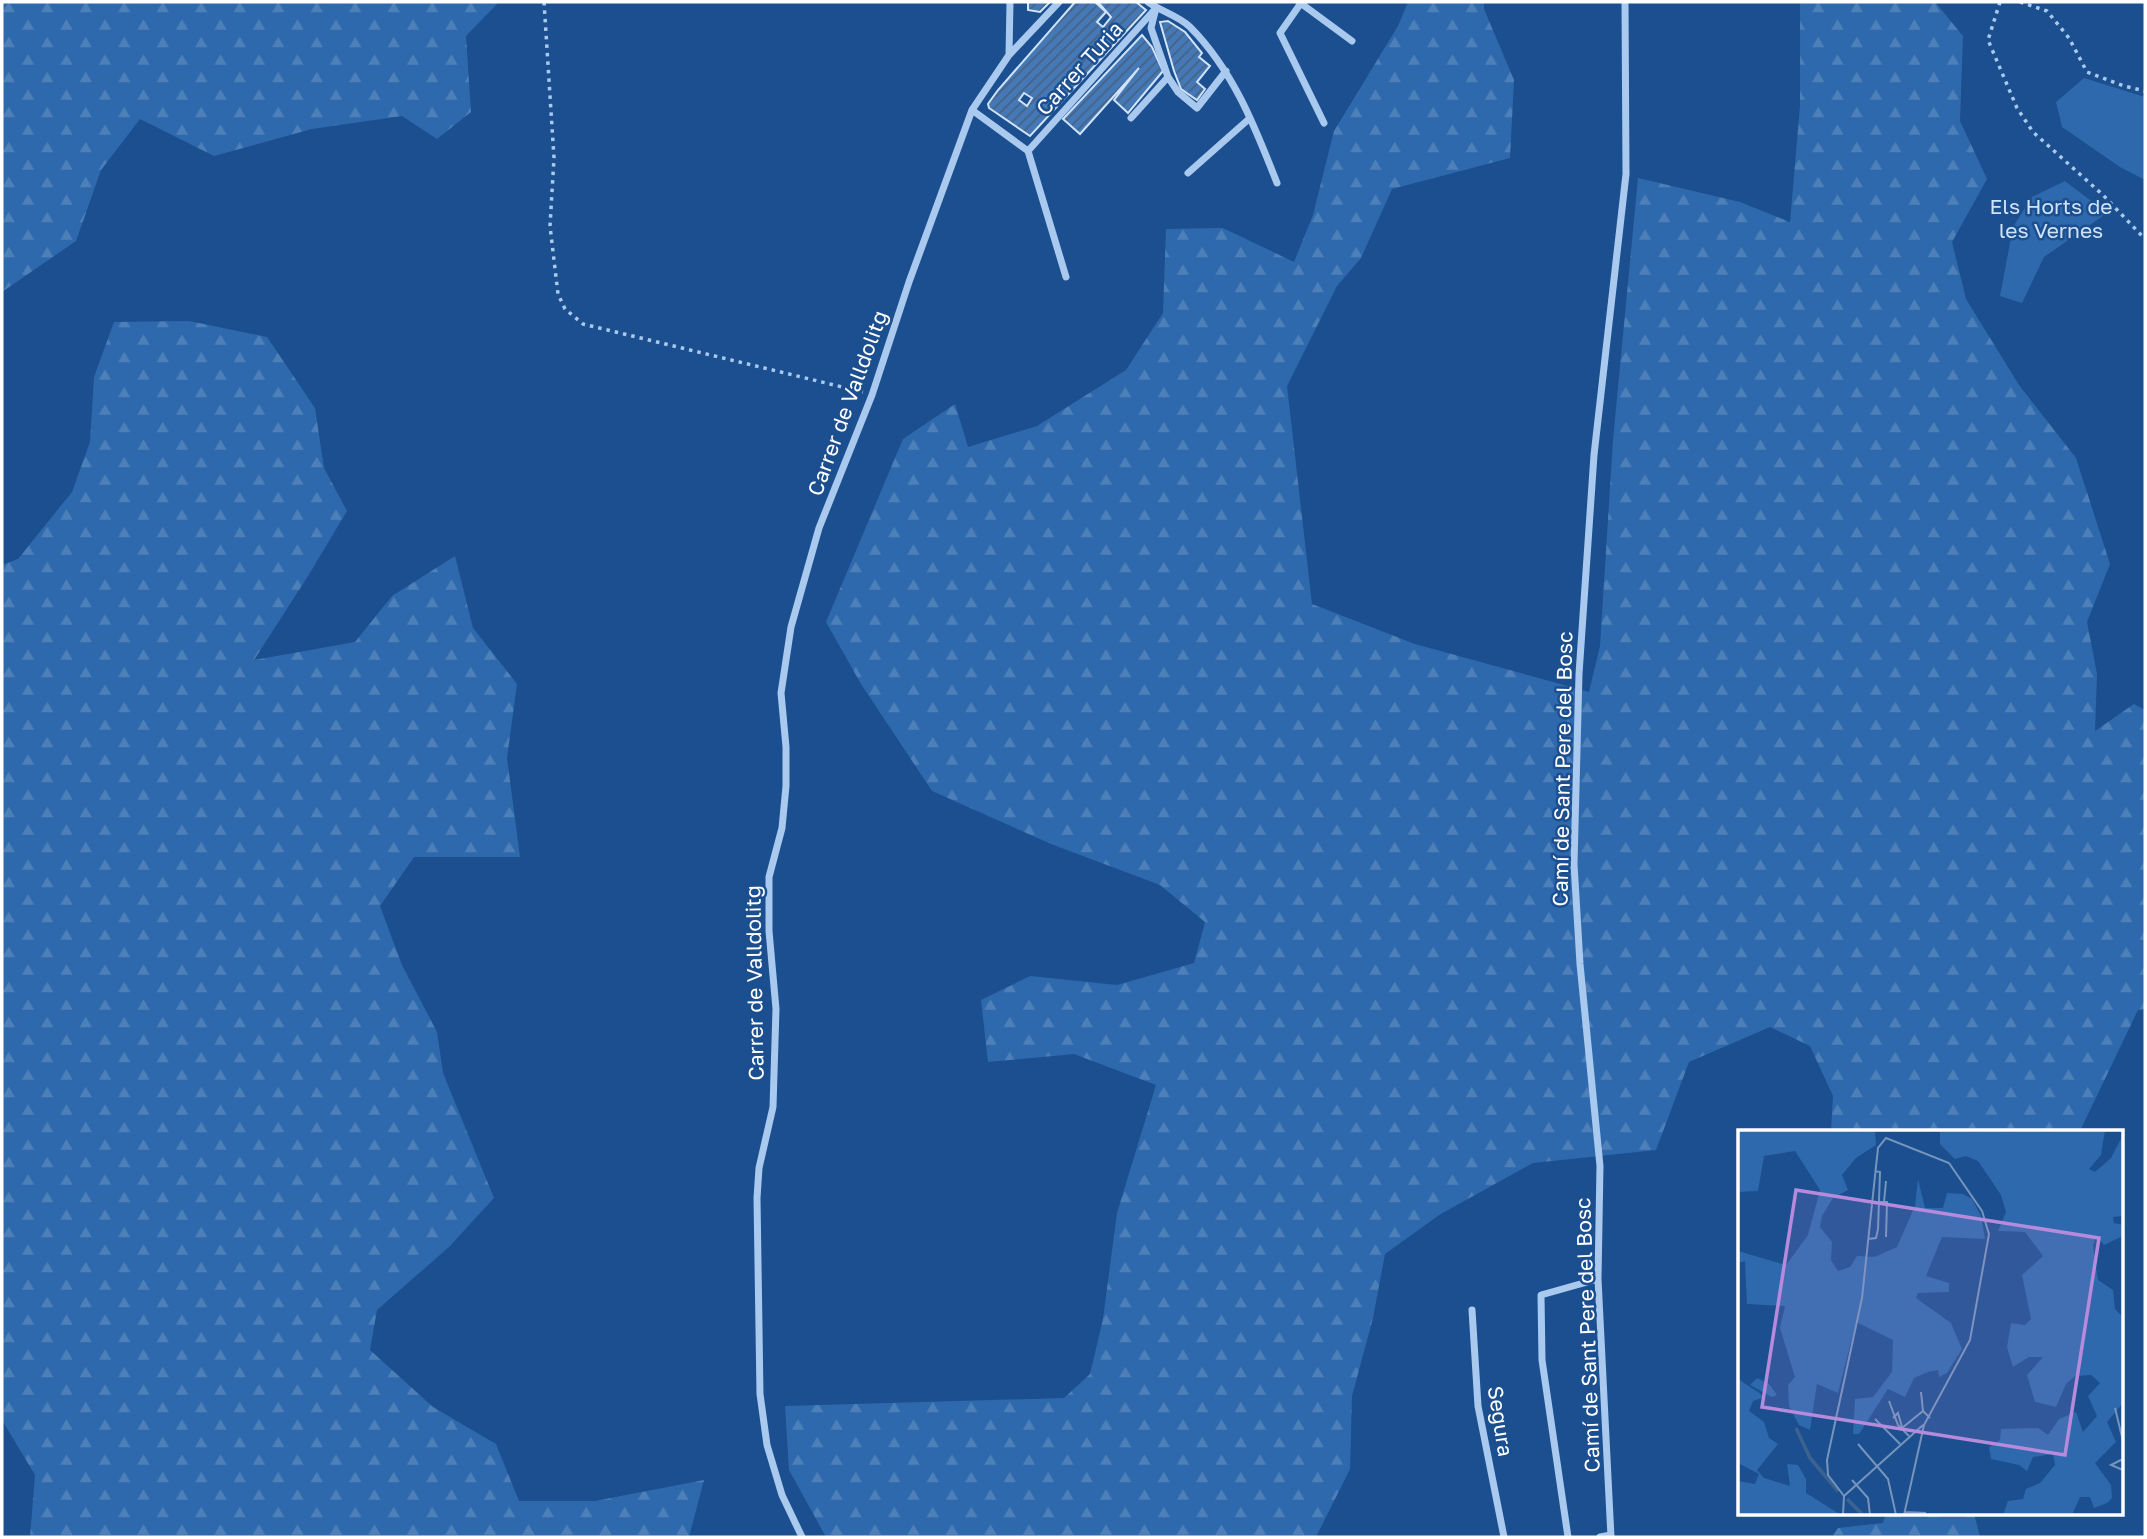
<svg xmlns="http://www.w3.org/2000/svg" width="2147" height="1539" font-family="'Golos Text',sans-serif">
<style>
.green{fill:#2e69ad}
.forest{fill:url(#forest-firs)}
.building{fill:url(#building-hatch);stroke:#cfe3fa;stroke-width:2;fill-rule:evenodd}
.lines{fill:none;stroke-linecap:round;stroke-linejoin:round}
.path{stroke:#a9c9ee;stroke-width:3.5;stroke-dasharray:3.5 5;stroke-linecap:butt}
.street{stroke:#a9c9ee;stroke-width:7}
.labels{text-anchor:middle;dominant-baseline:central;stroke-width:5;stroke-linejoin:round;paint-order:stroke}
.street-label{font-size:21px;fill:#fff;stroke:#1b4f8f}
.park-label{font-size:21px;fill:#cfe3fa;stroke:#1b4f8f}
.inset-river{fill:none;stroke:#3c6290;stroke-width:3.5}
.inset-road{fill:none;stroke:#7695bc;stroke-width:2}
.view{fill:#b68bdc;fill-opacity:0.15;stroke:#b68bdc;stroke-width:3.5}
.inset-edge{fill:none;stroke:#fff;stroke-width:3.5}
</style>
<defs>
<pattern id="forest-firs" width="22" height="20" patternUnits="userSpaceOnUse" patternTransform="scale(1.75)"><rect width="22" height="20" fill="#2e69ad"/><path d="M5 1l3.5 6h-7zM16 11l3.5 6h-7z" fill="#4d80b9"/></pattern>
<pattern id="building-hatch" width="6" height="6" patternUnits="userSpaceOnUse" patternTransform="scale(1.75)"><rect width="6" height="6" fill="#4478b7"/><path d="M-1 1l2-2M0 6l6-6M5 7l2-2" fill="none" stroke="#486282"/></pattern>
</defs>
<rect width="100%" height="100%" fill="#1b4f8f"/>
<path class="green" d="M2084,78L2145,97V180L2120,167L2062,127L2056,102Z
M2065,181L2107,213L2044,257L2022,303L2000,296L2013,227L2032,197Z"/>
<path class="forest" d="M2,2H499L466,36L471,112L437,139L402,116L312,129L214,156L140,119L101,170L76,241L2,292Z
M1408,2H1484V9L1514,80L1510,158L1392,189L1361,258L1337,286L1287,386L1312,604L1415,644L1589,692L1600,646L1613,440L1638,178L1740,202L1790,222L1800,106V2H1935L1963,36L1960,121L1987,179L1952,242L1966,299L2019,385L2076,458L2110,564L2087,622L2097,674L2095,731L2134,704L2145,710V1009L2138,1010L2080,1131H1831L1833,1096L1810,1046L1770,1027L1689,1062L1656,1150L1533,1163L1439,1215L1385,1254L1373,1318L1352,1396L1350,1469L1316,1537H826L789,1470L785,1406L1064,1398L1090,1374L1103,1319L1117,1213L1156,1085L1074,1054L988,1062L981,1000L1030,976L1117,985L1194,963L1205,922L1160,885L1051,844L932,791L861,684L826,622L903,439L955,404L968,447L1037,426L1126,370L1163,313L1166,229L1223,228L1294,262L1313,215L1334,131L1398,26Z
M189,321L267,337L315,408L324,468L347,511L308,576L254,660L355,642L392,596L455,556L473,628L517,684L507,758L520,857H414L380,906L402,965L437,1032L443,1073L494,1198L449,1247L377,1310L370,1350L433,1407L496,1444L519,1501H595L704,1480L689,1537H30L35,1475L2,1420V565L18,559L72,492L90,442L94,377L114,322Z
M1886,1513H1974L1980,1537H1832L1838,1528L1883,1523Z"/>
<path class="building" d="M1028,2H1050L1040,12L1028,10Z
M1075,2H1097L1096,3L1106,12L1097,22L1103,27L1111,17L1098,2H1136L1146,10L1030,136L989,108L988,104L998,90ZM1024,93L1032,98L1027,106L1019,100Z
M1168,21L1185,32L1202,53L1199,57L1210,66L1197,82L1205,89L1197,100L1181,89L1174,71L1160,22Z
M1142,35L1152,47L1163,71L1128,113L1114,100L1139,68L1080,134L1063,119Z"/>
<g class="lines">
<path class="path" d="M544,2L554,158L550,226L558,294L565,309L583,324L863,392
M2000,2L1988,40L2017,108L2033,132L2103,195L2145,239
M2020,2L2047,11L2069,38L2087,72L2124,86L2145,91"/>
<path class="street" d="M1148,2C1160,11 1179,16 1190,27C1233,70 1255,127 1277,183
M1299,2L1352,41
M1301,3L1280,33L1324,123
M1155,12L1151,28L1168,77L1178,92L1197,108L1226,71
M1010,54L1059,2
M972,110L1028,151L1066,277
M1131,118L1168,77
M1028,151L1156,8
M1188,173L1250,118
M1472,1310L1478,1406L1504,1537
M802,1537L782,1495L767,1445L760,1394L757,1198L759,1168L773,1107L776,1009L769,931V877L782,828L786,786V747L781,693L791,627L819,528L872,395L909,282L972,110L1009,55L1010,2
M1568,1537L1542,1360L1541,1295L1598,1279
M1600,1537L1611,1535
M1611,1537L1598,1279L1600,1166L1580,964L1574,864L1579,674L1594,455L1626,174L1625,2"/>
</g>
<g class="labels">
<g class="street-label">
<text transform="translate(1079 68) rotate(-48)">Carrer Turia</text>
<text transform="translate(847 403) rotate(-70)">Carrer de Valldolitg</text>
<text transform="translate(1562 769) rotate(-89)">Camí de Sant Pere del Bosc</text>
<text transform="translate(754 983) rotate(-91)">Carrer de Valldolitg</text>
<text transform="translate(1587 1335) rotate(-92)">Camí de Sant Pere del Bosc</text>
<text transform="translate(1501 1421) rotate(81)">Segura</text>
</g>
<g class="park-label">
<text x="2051" y="206">Els Horts de<tspan x="2051" dy="24">les Vernes</tspan></text>
</g>
</g>
<g transform="translate(1738 1130)">
<rect width="385" height="385" fill="#1b4f8f"/>
<path d="M19,248L31,254L39,265L34,267L12,255Z" fill="#2e69ad"/>
<path d="M0,0L137,1L138,15L118,28L104,45L110,60L95,68L84,86L82,97L94,112L93,130L100,141L112,137L119,126L136,127L159,117L177,76L180,49L187,78H205L209,63L225,64L234,69L243,86L247,109L204,107L188,146L211,153V162L180,163L178,168L213,193L224,219L209,243L201,247L200,240L190,242L176,248L167,267L150,259L121,304H115L117,269L135,267L154,242L155,210L118,192L100,263L79,254L72,300L61,295L51,276L50,255L57,247L42,198L47,176L9,174L7,131L0,133V121L48,135L70,105L82,60L57,21L26,26L20,61L0,62ZM197,0H367L363,25L351,39L357,42L373,28L385,5V86L375,87L376,93L385,95V106L366,115L358,106L355,116L360,150L375,160L377,179L385,187V273L369,292L378,312L357,333L373,355L374,368L369,373L356,378L352,367H342L334,385H265L270,371L285,369L288,359L302,353L317,335L315,324L295,327L289,341L281,335L253,329L251,317L262,310L263,299L300,298L310,305L321,289L338,282L345,302L359,286L350,266L362,253L353,245L337,246L328,254L318,277L297,272L289,245L305,227H291L275,237L269,217L273,193L287,195L293,189L284,145L305,126L287,102L260,101L268,82L263,65L240,31L228,26L217,29L202,14V2ZM0,249L23,264L24,268L15,271L11,281L26,292L31,308L40,314L19,340L26,348L52,356L49,334L60,335L68,349V363L103,385H0V351L17,354L21,344L0,333Z" fill="#2e69ad"/>
<path class="inset-river" d="M58,298L72,328L100,361M109,369L125,385"/>
<path class="inset-road" d="M140,72H149L148,107M146,72L148,51M130,109L138,108L140,99L142,42L137,41M183,262L185,281L192,288M151,271L160,295L171,306M377,278L385,311M155,288L160,283L164,297M137,289L162,314M164,298L185,281M120,314L150,349L158,385M385,329L373,335L385,340M114,350L130,368L132,385M106,366L90,345L89,330L124,168L140,18L148,8L211,33L244,81L251,104L232,210L186,295L166,385M167,382L188,383M105,385L106,366L185,295"/>
<path class="view" d="M58,60L361,108L327,325L24,277Z"/>
<rect width="385" height="385" class="inset-edge"/>
</g>
<rect width="2147" height="1539" fill="none" stroke="#ffffff" stroke-width="7"/>
</svg>
